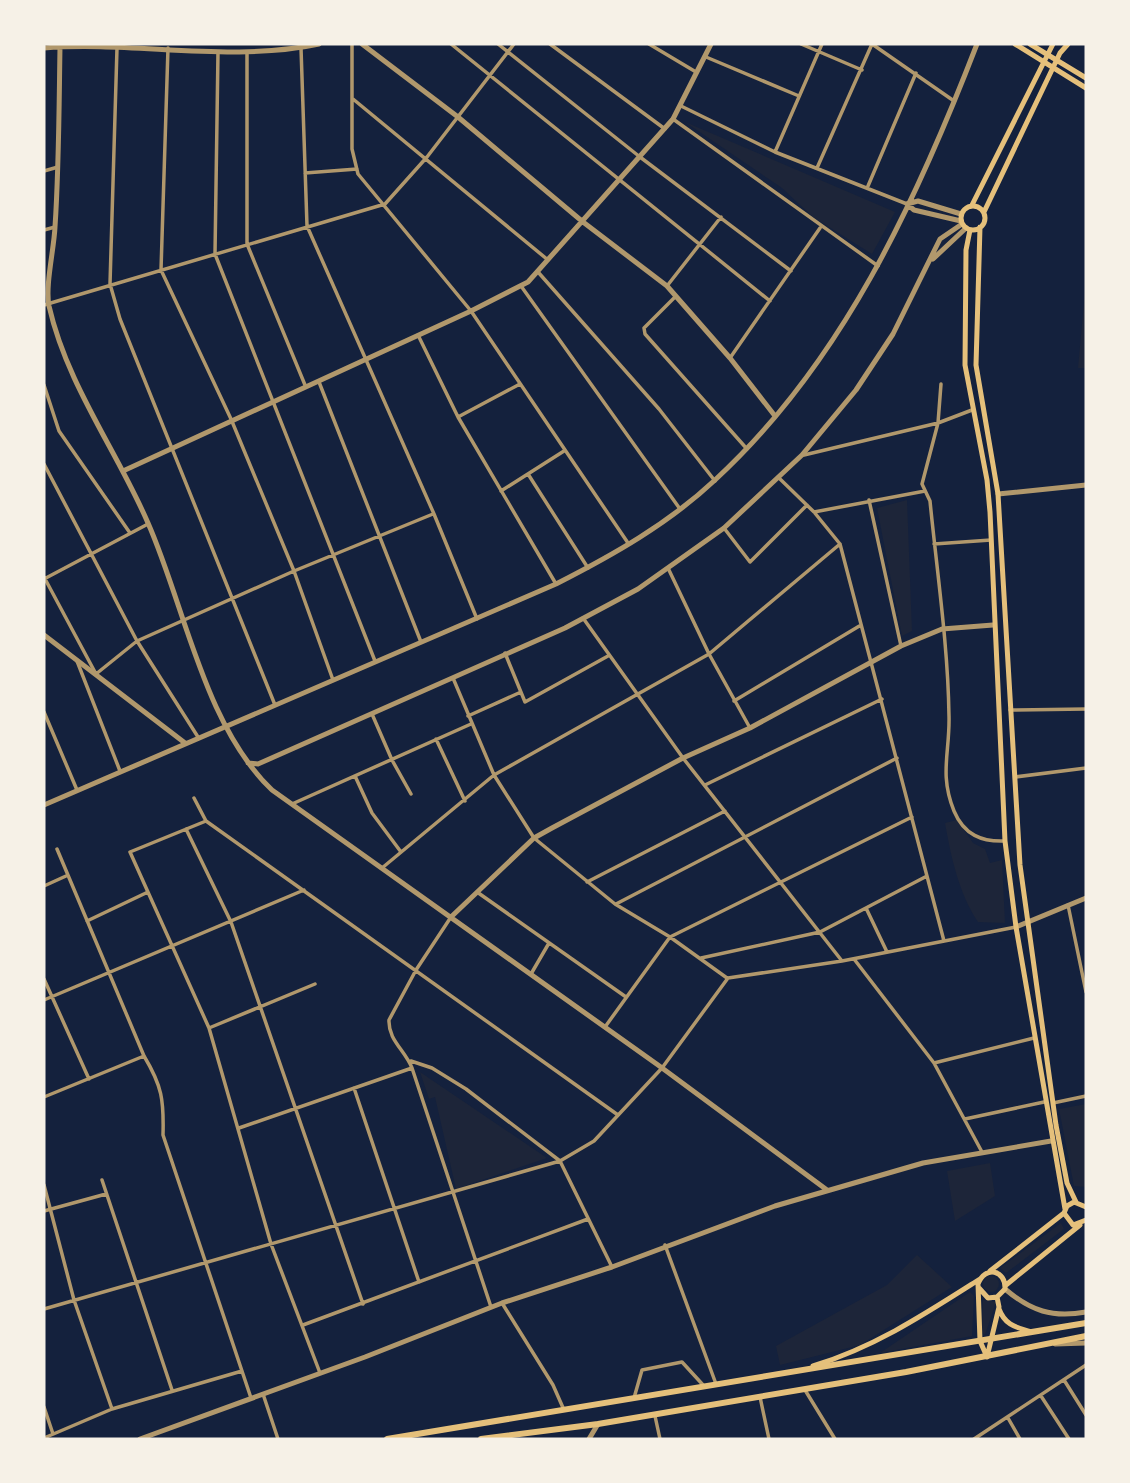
<svg xmlns="http://www.w3.org/2000/svg" width="1130" height="1483" font-family="Ubuntu,sans-serif">
<style>
.green{fill:#1d2539}
.lines{fill:none;stroke-linecap:round;stroke-linejoin:round}
.minor{stroke:#b1986c;stroke-width:3.5}
.tertiary{stroke:#b1986c;stroke-width:5}
.secondary{stroke:#e5c07b;stroke-width:5}
.trunk{stroke:#e5c07b;stroke-width:6}
</style>
<rect width="100%" height="100%" fill="#14213d"/>
<path class="green" d="M685,122L895,212L872,254L813,217L782,188Z
M1086,284V368H1078L1085,291Z
M907,500L912,631L902,636L877,508Z
M957,820L973,843L985,849L990,863L1002,860L1005,923L978,922C959,894 951,857 945,823Z
M420,1072L547,1158L456,1189L435,1097L429,1099Z
M1086,1104V1187L1074,1186L1059,1109Z
M990,1163L995,1196L955,1221L947,1171Z
M1061,1223L1064,1229L1006,1273L1000,1268Z
M917,1255L952,1287L860,1345L780,1365L776,1346L887,1285Z
M983 1284a8 8 0 1 1 16 0a8 8 0 1 1-16 0Z
M970,1292L974,1296L972,1336L880,1353Z
M983,1300L996,1302L985,1335L982,1332Z"/>
<g class="lines">
<path class="minor" d="M352,44V149L358,174L471,311L628,543
M451,44L770,301
M498,44L640,157L791,271
M550,44L665,129
M649,44L696,72
M801,44L862,70
M872,44L954,101
M117,48L110,284L120,319L275,705
M168,48L161,270L231,419L294,571L333,680
M301,48L307,226L434,514L477,619
M218,52L215,254L375,661
M247,52V244L305,385
M706,57L799,96
M353,99L548,260
M681,106L775,152L907,204
M673,119L878,266
M775,152L822,44
M817,168L872,44
M44,171L58,167
M305,173L357,169
M868,186L916,73
M44,230L55,227
M538,272L659,409L715,481
M521,286L680,509
M667,286L721,217
M676,296L644,328L645,334L747,449
M44,305L385,204L427,157L514,44
M418,335L458,417L556,584
M730,358L820,228
M319,382L421,642
M941,384L938,423L922,484L930,501C937,572 948,645 949,716C950,752 939,774 954,811C964,835 982,842 1005,841
M44,385L59,431L130,533
M458,417L520,384
M804,455L938,423L972,410
M44,464L137,641L198,737
M528,474L588,568
M779,478L814,512L840,544L944,941
M501,491L564,451
M869,500L901,646
M814,512L925,491
M724,528L750,562L807,505
M934,544L991,540
M668,568L709,654L750,728
M44,577L96,674L137,641L294,571L433,514
M44,579L148,524
M583,618L683,758L842,961
M505,653L525,702L608,656
M77,661L120,771
M453,678L494,775L534,838L615,904L670,937L727,978
M734,701L861,625
M1010,710L1086,709
M44,712L77,790
M372,714L392,760L411,794
M468,716L521,692
M436,739L465,801
M355,776L372,813L401,852
M1015,777L1086,768
M705,785L882,699
M194,798L206,821
M292,804L471,724
M186,829L231,922L363,1304
M57,849L144,1056C162,1086 164,1100 163,1135L251,1398
M382,868L494,775L709,654L840,544
M587,882L725,811
M44,886L66,876
M477,892L626,997
M616,904L897,758
M1068,905L1086,992
M866,908L887,952
M451,917L416,970L389,1020C388,1040 405,1050 412,1068L491,1307
M87,921L148,892
M701,958L820,932L927,876
M854,959L934,1063L982,1152
M531,974L549,943
M44,979L89,1079
M44,1000L304,890
M605,1027L670,937L912,817
M209,1028L315,984
M411,1061L432,1068L466,1089L560,1161L612,1267
M934,1063L1034,1038
M354,1088L419,1282
M44,1097L144,1056
M1053,1103L1086,1096
M965,1119L1044,1102
M239,1128L412,1068
M102,1180L172,1390
M44,1185L74,1300L112,1409
M44,1211L106,1194
M665,1245L716,1384
M502,1303L553,1385L564,1410
M44,1309L560,1161L594,1141L662,1068L728,978L842,961L1016,927
M303,1325L588,1219
M320,1373L271,1244L209,1028L130,852L206,821L618,1115
M1064,1380L1086,1415
M805,1390L835,1439
M263,1394L278,1439
M1041,1396L1069,1439
M760,1397L769,1439
M634,1398L642,1370L682,1362L704,1386
M44,1407L53,1434
M655,1416L660,1439
M1008,1418L1020,1439
M44,1438L112,1409L242,1371
M974,1439L1086,1365"/>
<path class="tertiary" d="M362,44L458,117L583,222L667,286L730,358L775,416
M60,47C59,107 59,167 55,227C54,249 45,286 49,306C67,385 117,451 148,523C185,607 204,725 272,790L658,1065L827,1190
M44,48C134,41 230,63 319,44
M907,204L914,210L961,221
M907,204L918,201L961,214
M933,259L966,228
M123,471L471,311L528,282L673,119L711,44
M998,494L1086,485
M44,635L185,743
M248,763L258,764L565,628L638,589L724,528L802,455L856,390L893,334L940,239L962,224
M44,805L556,584C613,555 668,524 715,480C842,363 916,202 977,44
M451,917L534,838L552,828L683,758L750,728L901,646L942,629L993,625
M1016,927L1086,898
M1005,1289C1031,1311 1052,1318 1086,1312
M1055,1344L1086,1343
M140,1439L365,1357L502,1303L612,1267L775,1206L923,1163L1051,1141
M589,1439L598,1424"/>
<path class="secondary" d="M1015,44L1086,88
M1030,44L1086,78
M972,205L1053,44
M961 218a12 12 0 1 1 24 0a12 12 0 1 1-24 0Z
M984,212L1060,53L1068,44
M980,227L976,365L998,494L1020,865L1056,1125L1067,1183L1076,1202
M970,230L966,250L965,365L987,480L990,512L1005,841L1016,927L1065,1209
M1086,1207L1074,1202L1067,1206L1064,1213L1073,1225L1086,1220
M990,1271L1064,1213
M1006,1285L1080,1225
M979,1288L988,1298L997,1297L1005,1289C1006,1270 985,1265 978,1284L980,1341L987,1357
M999,1309C1005,1325 1015,1327 1031,1332
M987,1357L999,1307L997,1297
M813,1366C875,1347 925,1314 980,1279"/>
<path class="trunk" d="M387,1439L1086,1323
M481,1439L598,1424L906,1372L1086,1336"/>
</g>
<rect width="1130" height="1483" fill="none" stroke="#f6f1e7" stroke-width="91"/>
</svg>
